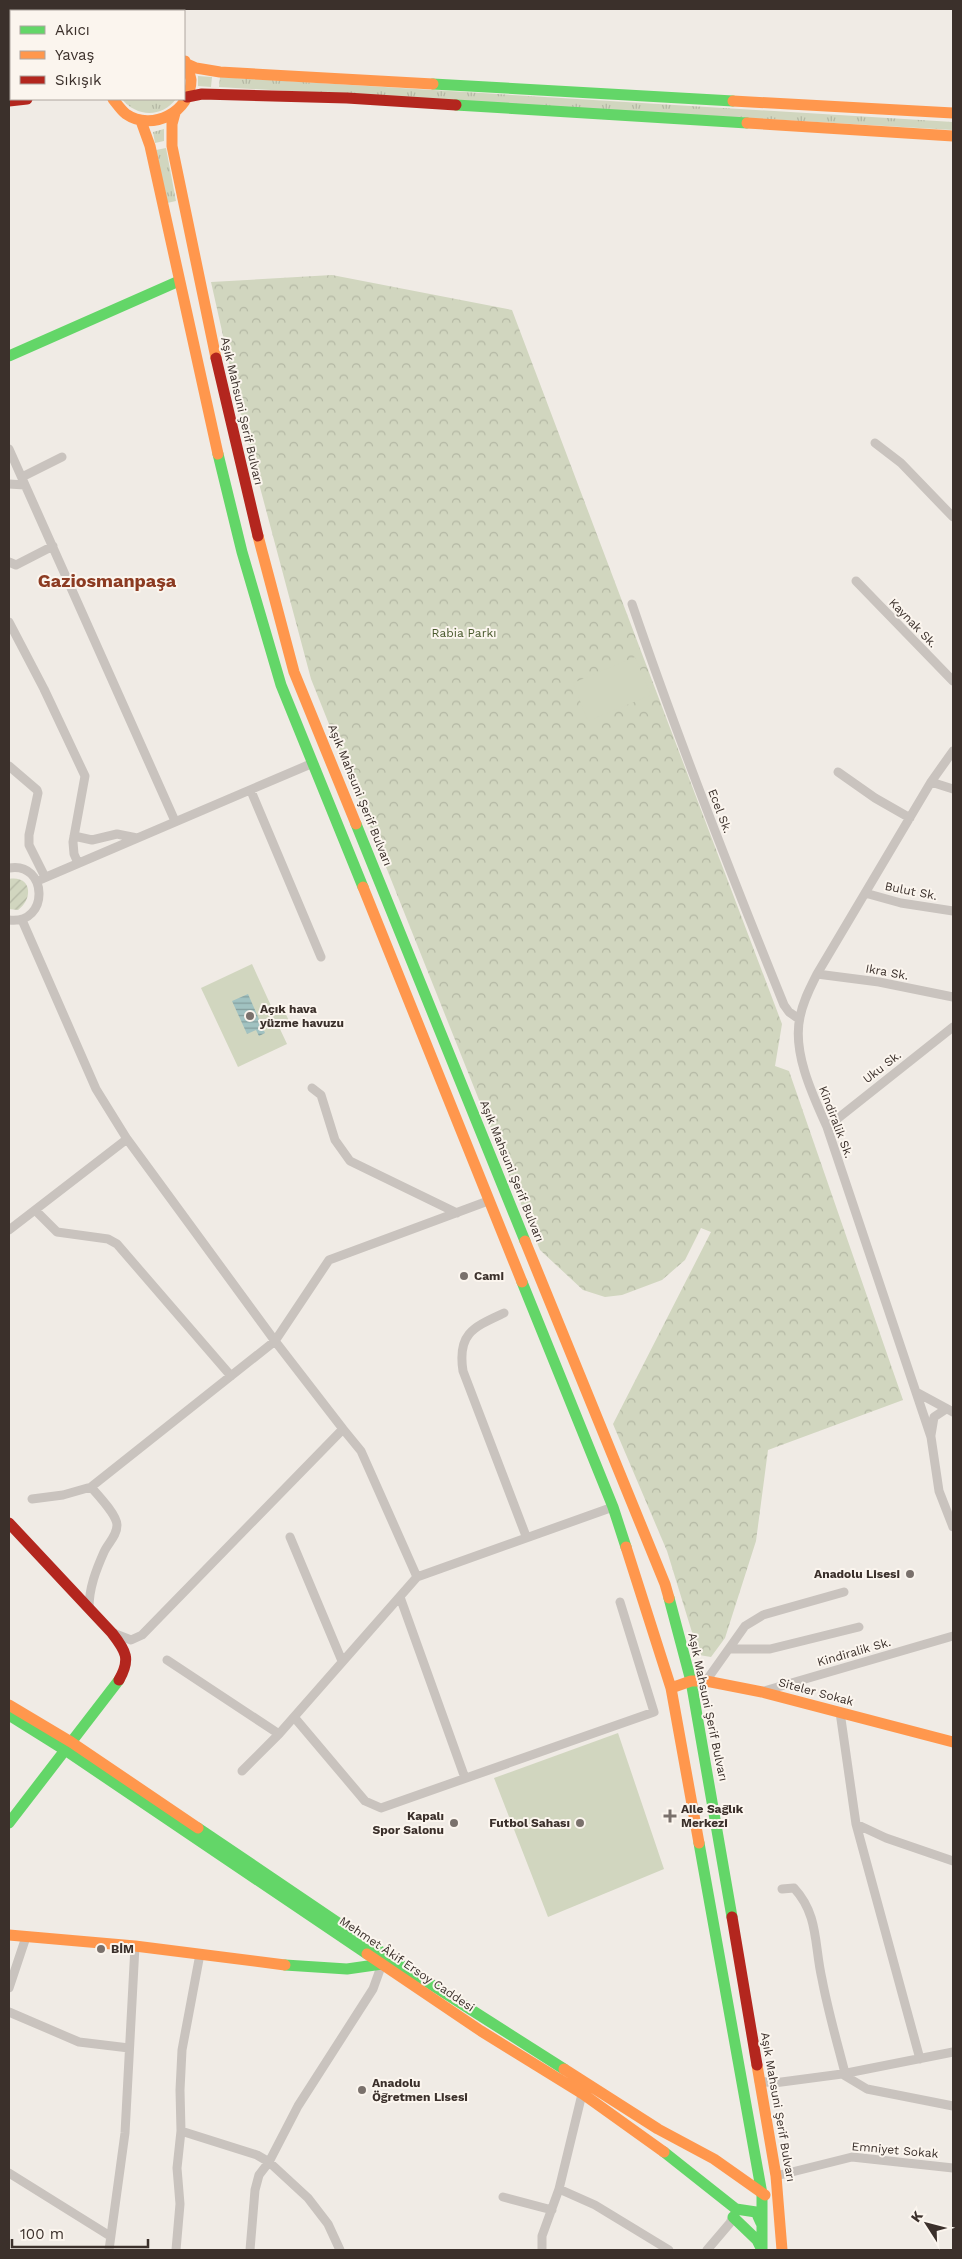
<svg xmlns="http://www.w3.org/2000/svg" width="962" height="2259" font-family="'Work Sans',sans-serif">
<style>
.grass{fill:url(#grass-tufts)}
.park{fill:url(#park-crowns)}
.garden{fill:url(#garden-furrows)}
.pitch{fill:#d1d6bf}
.water{fill:url(#water-rules)}
.lines{fill:none;stroke-linecap:round;stroke-linejoin:round}
.street{stroke:#c9c3be;stroke-width:9}
.fast{stroke:#63d668;stroke-width:11}
.slow{stroke:#ff974d;stroke-width:11}
.jam{stroke:#b3261e;stroke-width:11}
.poi-dot{fill:#7a716c;stroke:#fbf5ee;stroke-width:2}
.labels{text-anchor:middle;dominant-baseline:central;stroke-width:4;stroke-linejoin:round;paint-order:stroke}
.street-label{font-size:12px;fill:#3b302b;stroke:#fbf5ee}
.park-label{font-size:12px;fill:#4a5a2e;stroke:#fbf5ee}
.poi-label{font-size:12px;font-weight:bold;fill:#3b302b;stroke:#fbf5ee;text-anchor:start}
.district-label{font-size:18px;font-weight:bold;fill:#8c3b22;stroke:#fbf5ee}
</style>
<defs>
<pattern id="grass-tufts" width="24" height="20" patternUnits="userSpaceOnUse" patternTransform="scale(1.25)"><rect width="24" height="20" fill="#d1d6bf"/><path d="M3 7l-1-3M5 7V3M7 7l1-3M15 17l-1-3M17 17v-4M19 17l1-3" fill="none" stroke="#b4b8a4"/></pattern>
<pattern id="park-crowns" width="20" height="18" patternUnits="userSpaceOnUse" patternTransform="scale(1.25)"><rect width="20" height="18" fill="#d1d6bf"/><path d="M2 6a3 3 0 1 1 6 0M12 15a3 3 0 1 1 6 0" fill="none" stroke="#b4b8a4"/></pattern>
<pattern id="garden-furrows" width="10" height="10" patternUnits="userSpaceOnUse" patternTransform="scale(1.25)"><rect width="10" height="10" fill="#d1d6bf"/><path d="M-1 1l2-2M0 10L10 0M9 11l2-2" fill="none" stroke="#b4b8a4"/></pattern>
<pattern id="water-rules" width="6" height="5" patternUnits="userSpaceOnUse" patternTransform="scale(1.25)"><rect width="6" height="5" fill="#a1c2c1"/><path d="M0 2.5h6" fill="none" stroke="#849e9d"/></pattern>
</defs>
<rect width="100%" height="100%" fill="#f0ebe5"/>
<path class="grass" d="M198,76L212,77L211,87L198,86Z
M220,77L953,122V130L219,87Z
M122,99H176C162,118 136,117 122,99Z
M164,129V141L155,143L153,132Z
M166,148L176,201L167,203L156,150Z"/>
<path class="park" d="M332,275L512,310L782,1024L775,1066L789,1071L903,1400L768,1450L756,1541L725,1638L711,1657L699,1655L667,1551L613,1424L711,1232L701,1228L685,1260L662,1280L622,1295L605,1297L583,1290L540,1250L503,1160L311,679L241,416L211,282Z"/>
<path class="garden" d="M9,879C31,875 34,898 18,910L9,909Z"/>
<path class="pitch" d="M635,657L651,695L588,721L573,683Z
M252,964L272,1008L281,1004L290,1023L280,1029L287,1044L238,1067L201,988Z
M618,1733L664,1869L548,1917L494,1778Z"/>
<path class="water" d="M248,994L265,1033L259,1036L256,1030L247,1034L232,1001Z"/>
<g class="lines">
<path class="street" d="M875,443L901,463L953,517
M9,449L175,821
M22,477L62,457
M9,484L25,485
M9,562L16,565L53,546
M856,581L953,681
M632,604C678,739 730,872 784,1005L789,1012L799,1019
M9,622L44,689L85,776L73,842L74,854L78,863
M953,751L931,782L817,974C810,988 803,1001 800,1017C792,1052 813,1096 827,1127L931,1437L939,1491L953,1527
M9,766L37,790L38,793L29,835V845L45,877
M838,772L875,798L910,818
M931,782L953,789
M251,791L321,957
M74,836L92,840L117,834L137,838
M9,868C48,861 50,925 9,920
M37,881L313,763
M865,893L901,903L953,911
M22,920L96,1089L127,1139L275,1341L343,1429
M817,974L879,982L953,997
M312,1088L321,1095L335,1140L350,1161L457,1213
M827,1127L953,1027
M36,1211L57,1232L108,1239L117,1244L231,1376
M9,1230L127,1139
M504,1313C474,1327 457,1333 463,1371L526,1536
M916,1392L953,1412
M931,1435L934,1417L946,1409
M91,1487L275,1341L329,1260L488,1201
M32,1499L63,1495L91,1487C98,1495 117,1515 117,1525C117,1536 108,1543 104,1552C96,1570 89,1588 89,1608
M290,1537L342,1661
M400,1597L465,1778
M113,1633L131,1640L142,1635L343,1429L361,1451L417,1577
M730,1649H770L859,1627
M167,1660L279,1734L417,1577L613,1507
M706,1681L745,1626L763,1615L844,1592
M764,1691L953,1636
M840,1712L856,1824L920,2059
M294,1717L365,1801L381,1808L654,1712L620,1602
M242,1771L279,1734
M856,1824L886,1838L953,1861
M782,1889L794,1888C819,1915 814,1945 822,1979C828,2011 837,2042 845,2073
M9,1988L26,1937
M9,2012L79,2042L129,2048
M842,2074L867,2089L953,2106
M759,2081L774,2083L842,2074L953,2052
M181,2131L257,2155L269,2162L308,2198L328,2224L340,2250
M9,2173L110,2236
M776,2176L852,2157L953,2168
M559,2189L595,2205L669,2250
M503,2197L552,2210
M109,2250L125,2133L135,1946
M176,2250L180,2204L177,2168L181,2131L180,2090L182,2050L200,1954
M250,2250L255,2190L259,2175L269,2162L298,2106L373,1989L382,1964
M542,2250V2236L559,2189L583,2090
M707,2250L730,2223L734,2214"/>
<path class="fast" d="M433,84L733,101
M456,105L747,123
M9,356L179,281
M218,454L242,552L281,685L363,887
M356,824L525,1241
M522,1282L613,1507L626,1547
M669,1598L691,1681L732,1917
M9,1715L65,1750L367,1954
M9,1823L119,1680
M198,1828L393,1960L564,2069
M699,1843L762,2194V2250
M285,1965L347,1969L382,1964
M664,2152L736,2209L756,2212L761,2223
M733,2217L757,2240L762,2250"/>
<path class="slow" d="M138,9L139,11
M187,64L196,68L220,72L433,84
M9,78L11,77
M113,99C117,104 121,110 126,114C152,132 191,112 191,80C190,74 187,67 185,61
M733,101L953,113
M175,113L172,124V146L216,358
M141,121L150,146L218,454
M747,123L953,136
M258,536L294,672L356,824
M363,887L522,1282
M525,1241L665,1584L669,1598
M626,1547L671,1688L699,1843
M671,1688L691,1681H706L762,1692L953,1742
M9,1705L71,1742L198,1828
M9,1935L135,1946L285,1965
M367,1954L481,2031L583,2094L664,2152
M757,2065L776,2176L782,2250
M564,2069L658,2129L714,2159L765,2195"/>
<path class="jam" d="M127,9V11
M187,97L202,94L347,98L456,105
M9,101L27,99
M216,358L258,536
M9,1523L112,1633C126,1651 131,1659 119,1680
M732,1917L757,2065"/>
</g>
<g class="poi-dot">
<circle cx="250" cy="1016" r="5"/>
<circle cx="464" cy="1276" r="5"/>
<circle cx="910" cy="1574" r="5"/>
<path d="M667.5 1808.5h5v5h5v5h-5v5h-5v-5h-5v-5h5z"/>
<circle cx="454" cy="1823" r="5"/>
<circle cx="580" cy="1823" r="5"/>
<circle cx="101" cy="1949" r="5"/>
<circle cx="362" cy="2090" r="5"/>
</g>
<g class="labels">
<g class="street-label">
<text transform="translate(242 411) rotate(77)">Aşık Mahsuni Şerif Bulvarı</text>
<text transform="translate(913 623) rotate(46)">Kaynak Sk.</text>
<text transform="translate(360 795) rotate(68)">Aşık Mahsuni Şerif Bulvarı</text>
<text transform="translate(720 811) rotate(69)">Ecel Sk.</text>
<text transform="translate(911 891) rotate(11)">Bulut Sk.</text>
<text transform="translate(887 972) rotate(10)">Ikra Sk.</text>
<text transform="translate(882 1067) rotate(-38)">Uku Sk.</text>
<text transform="translate(836 1122) rotate(69)">Kindiralik Sk.</text>
<text transform="translate(512 1171) rotate(68)">Aşık Mahsuni Şerif Bulvarı</text>
<text transform="translate(854 1652) rotate(-16)">Kindiralik Sk.</text>
<text transform="translate(816 1692) rotate(15)">Siteler Sokak</text>
<text transform="translate(708 1707) rotate(78)">Aşık Mahsuni Şerif Bulvarı</text>
<text transform="translate(407 1964) rotate(34)">Mehmet Âkif Ersoy Caddesi</text>
<text transform="translate(778 2107) rotate(80)">Aşık Mahsuni Şerif Bulvarı</text>
<text transform="translate(895 2150) rotate(5)">Emniyet Sokak</text>
</g>
<g class="park-label">
<text x="464" y="633">Rabia Parkı</text>
</g>
<g class="poi-label">
<text x="260" y="1009">Açık hava<tspan x="260" dy="14">yüzme havuzu</tspan></text>
<text x="474" y="1276">Cami</text>
<text x="900" y="1574" text-anchor="end">Anadolu Lisesi</text>
<text x="681" y="1809">Aile Sağlık<tspan x="681" dy="14">Merkezi</tspan></text>
<text x="444" y="1816" text-anchor="end">Kapalı<tspan x="444" dy="14">Spor Salonu</tspan></text>
<text x="570" y="1823" text-anchor="end">Futbol Sahası</text>
<text x="111" y="1949">BİM</text>
<text x="372" y="2083">Anadolu<tspan x="372" dy="14">Öğretmen Lisesi</tspan></text>
</g>
<g class="district-label">
<text x="107" y="580">Gaziosmanpaşa</text>
</g>
</g>
<rect width="962" height="2259" fill="none" stroke="#3b302b" stroke-width="20"/>
<rect x="10" y="10" width="175" height="90" fill="#fbf5ee" stroke="#aea6a0"/>
<rect x="20" y="26" width="25" height="8" fill="#63d668" stroke="#aea6a0"/>
<text x="55" y="35" font-size="15" fill="#3b302b">Akıcı</text>
<rect x="20" y="51" width="25" height="8" fill="#ff974d" stroke="#aea6a0"/>
<text x="55" y="60" font-size="15" fill="#3b302b">Yavaş</text>
<rect x="20" y="76" width="25" height="8" fill="#b3261e" stroke="#aea6a0"/>
<text x="55" y="85" font-size="15" fill="#3b302b">Sıkışık</text>
<g transform="translate(927 2224) rotate(306)" stroke="#fbf5ee" stroke-width="4" paint-order="stroke">
<path d="M0-4L9 19L0 12L-9 19Z" fill="#3b302b"/>
<text y="-8" font-size="14" font-weight="bold" text-anchor="middle" fill="#3b302b">K</text>
</g>
<path d="M12 2239v8h136v-8" fill="none" stroke="#3b302b" stroke-width="2.5"/>
<text x="20" y="2239" font-size="15" fill="#3b302b" stroke="#fbf5ee" stroke-width="4" paint-order="stroke">100 m</text>
</svg>
